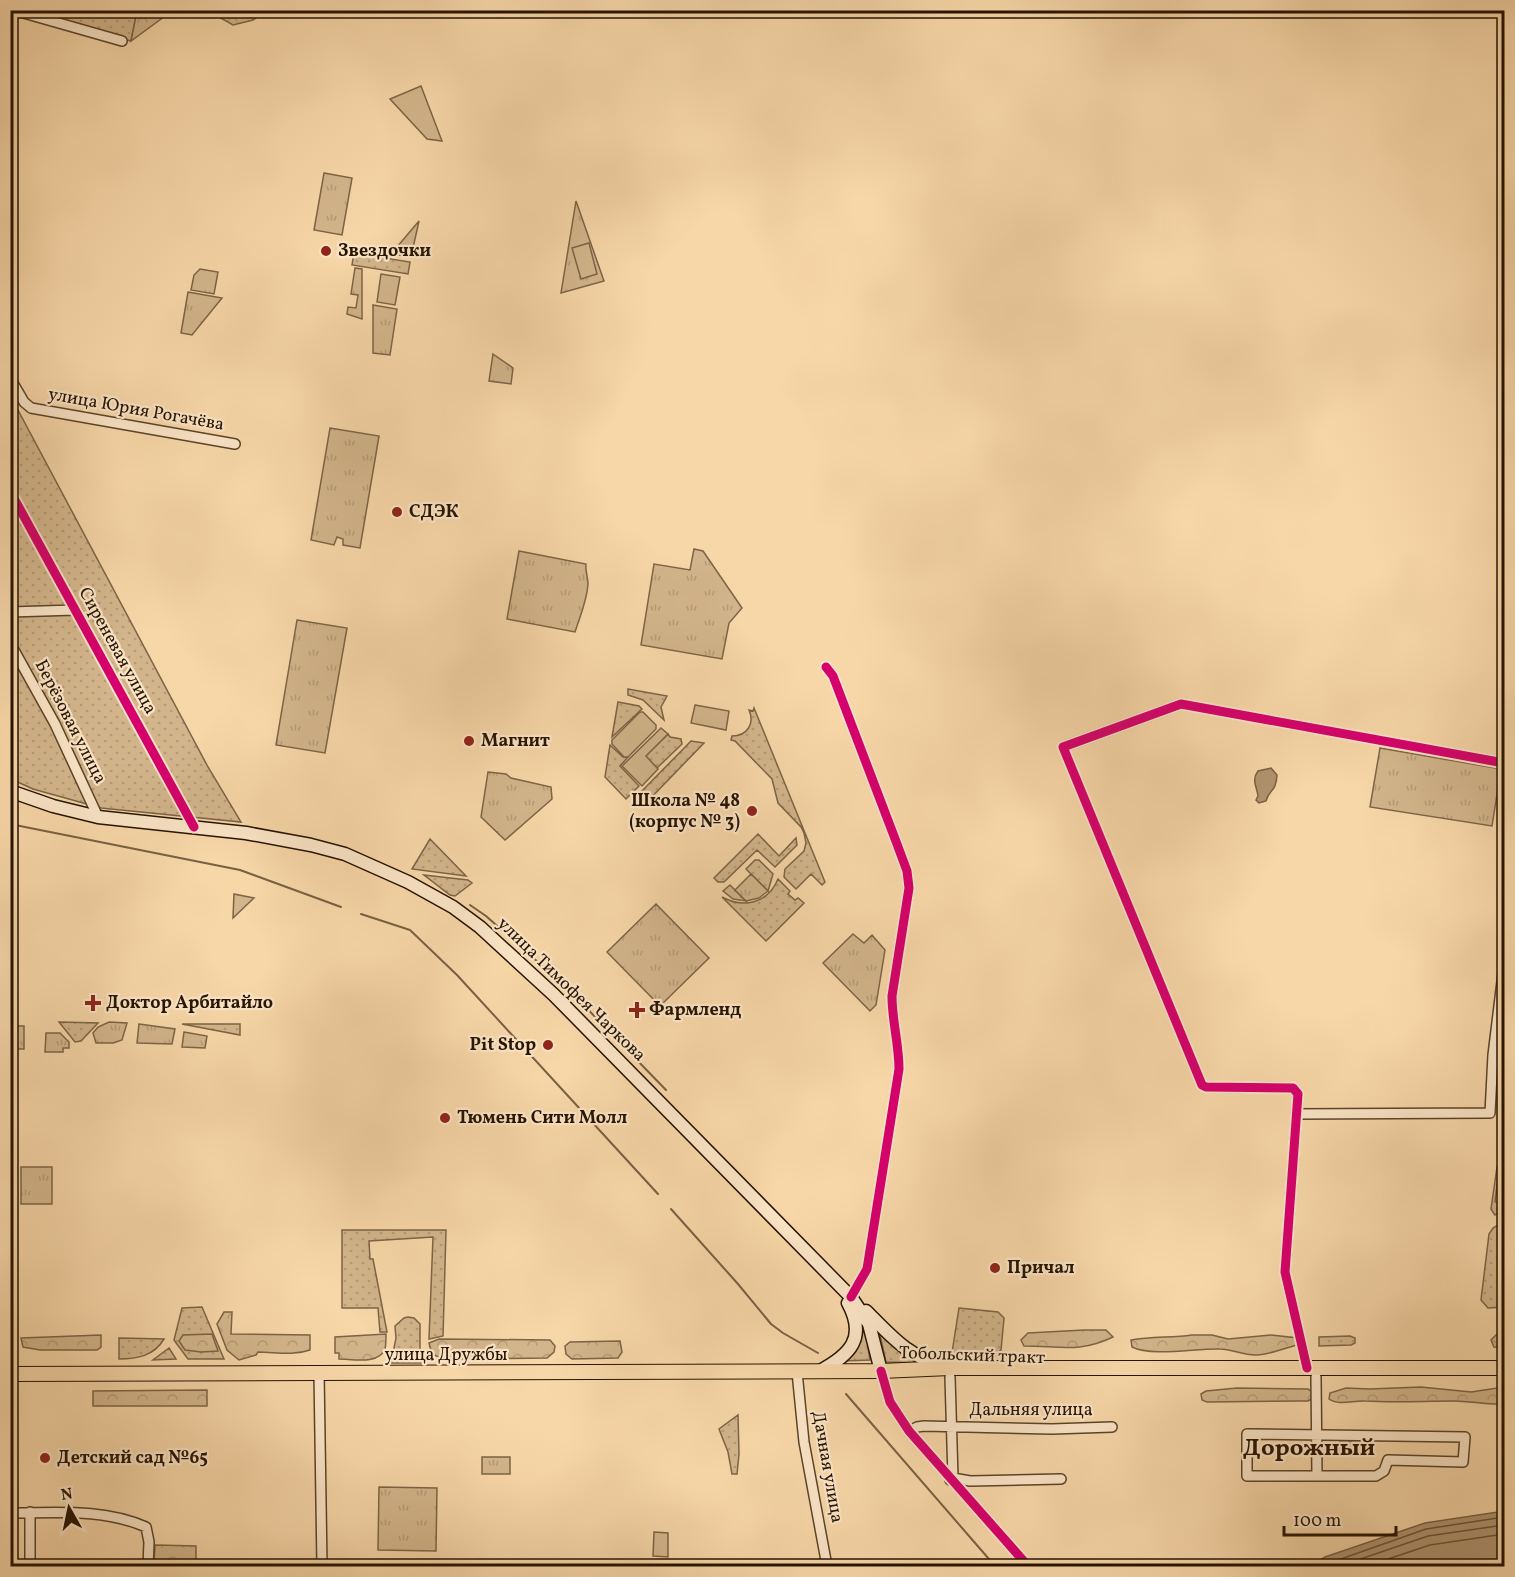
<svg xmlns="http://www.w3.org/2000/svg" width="1515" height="1577" font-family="Vollkorn,serif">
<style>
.grass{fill:url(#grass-dots);stroke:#7c6446;stroke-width:1.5}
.forest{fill:url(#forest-crowns);stroke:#7c6446;stroke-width:1.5}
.park{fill:url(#park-tufts);stroke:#7c6446;stroke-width:1.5}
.pitch{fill:#d3b58b;stroke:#7c6446;stroke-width:1.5}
.water{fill:#b0946f;stroke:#796043;stroke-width:1.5}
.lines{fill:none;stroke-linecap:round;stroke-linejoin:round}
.shore{stroke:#6b5438;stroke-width:1.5}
.stream{stroke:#796043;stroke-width:2}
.minor-casing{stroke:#5a442a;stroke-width:12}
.secondary-casing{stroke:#261300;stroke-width:15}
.primary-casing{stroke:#261300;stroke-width:16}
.minor{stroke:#fae4c6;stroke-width:9}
.secondary{stroke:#fae4c6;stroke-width:12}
.primary{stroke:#f7d6a8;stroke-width:14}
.cycleway-casing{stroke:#fae4c6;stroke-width:13}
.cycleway{stroke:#d6006c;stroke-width:9}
.poi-dot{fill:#8f2418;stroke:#fae4c6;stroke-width:2}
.labels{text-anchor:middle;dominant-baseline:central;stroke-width:4.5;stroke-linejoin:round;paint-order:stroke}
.poi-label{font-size:18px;font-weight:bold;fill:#261300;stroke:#fae4c6;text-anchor:start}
.street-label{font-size:18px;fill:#261300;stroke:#fae4c6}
.district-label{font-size:24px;font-weight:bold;fill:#261300;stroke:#fae4c6}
</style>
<defs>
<pattern id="grass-dots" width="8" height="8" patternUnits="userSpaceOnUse" patternTransform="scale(1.5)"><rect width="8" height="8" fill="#d3b58b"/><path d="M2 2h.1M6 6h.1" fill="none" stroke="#b59b76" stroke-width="1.8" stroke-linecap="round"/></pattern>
<pattern id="forest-crowns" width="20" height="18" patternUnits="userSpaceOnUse" patternTransform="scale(1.5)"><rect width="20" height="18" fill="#d3b58b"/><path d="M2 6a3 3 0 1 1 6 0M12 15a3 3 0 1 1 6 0" fill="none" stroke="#b59b76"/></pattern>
<pattern id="park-tufts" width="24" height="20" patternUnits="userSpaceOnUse" patternTransform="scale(1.5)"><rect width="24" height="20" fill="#d3b58b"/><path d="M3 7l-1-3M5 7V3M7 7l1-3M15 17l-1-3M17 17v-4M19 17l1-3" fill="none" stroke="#b59b76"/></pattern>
</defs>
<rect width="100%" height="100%" fill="#f7d6a8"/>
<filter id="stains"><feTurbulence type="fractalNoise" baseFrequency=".00333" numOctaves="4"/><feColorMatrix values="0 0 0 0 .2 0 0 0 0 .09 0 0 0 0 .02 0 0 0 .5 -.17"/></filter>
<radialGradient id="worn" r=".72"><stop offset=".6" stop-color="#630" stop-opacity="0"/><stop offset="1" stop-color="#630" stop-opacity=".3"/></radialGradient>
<path class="grass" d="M14,11H137L131,41Z
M354,253L410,262L408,274L352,265Z
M10,395L208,767L241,822L101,808L33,789L11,779Z
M628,689L667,696L661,707L664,720L643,700L628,695Z
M618,702L639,706L642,709L612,737Z
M754,708L825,882L822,885L811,874L796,889L784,877L785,869L804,851L806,843L804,833L801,827L778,803L772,779L735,741L731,740L732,736C747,736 755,724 749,710L753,711Z
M668,734L670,737L681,739L682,744L657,768L645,756Z
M691,741L704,743L643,806L638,802V795Z
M610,745L623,757H628L620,766L639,786L626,799L605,777Z
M758,834L779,856L796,838L797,845L775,867L757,850L724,882H718L714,878Z
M430,839L466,876L412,869Z
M755,860H759L773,874L768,891L746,869Z
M424,875L468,880L472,883L455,896L450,895Z
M778,879L790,891L788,894L795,900L798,898L804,903L766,941L722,897C744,909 768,903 778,879Z
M730,885L746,901L733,899L723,891Z
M59,1022L98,1023L81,1041L75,1042Z
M182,1024H240V1035Z
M1504,1158V1169H1499L1495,1202L1501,1203L1499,1213L1495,1215L1491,1209L1497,1167Z
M1498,1225H1504V1307L1488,1308L1481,1300L1489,1234L1493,1228Z
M342,1230H446L443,1336L429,1339L433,1237L369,1241L370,1259H373L387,1332H380L378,1308H342Z
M202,1307L224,1359H188L174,1340L182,1308Z
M959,1308L998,1312L1004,1318L1001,1350L992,1359H951Z
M856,1314L866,1335L870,1360L843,1361Z
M408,1317L414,1318L420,1324V1348L425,1363H391L396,1338L395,1326L404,1318Z
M879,1330L922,1363L886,1362Z
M1350,1336L1355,1338V1343L1351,1345L1319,1346V1337Z
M119,1338L164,1339C154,1356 137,1359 119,1359Z
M169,1348L176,1359L153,1360Z
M738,1415L739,1454L737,1474H732L728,1452L719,1429Z"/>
<path class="forest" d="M137,11V10L172,11L131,41Z
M208,11L266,10V11L253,20L233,25Z
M224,1312H232L231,1334L310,1335V1350C293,1356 275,1352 258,1352L256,1355L239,1360L227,1350L217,1324Z
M1084,1330H1106L1113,1337C1080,1353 1060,1346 1024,1346L1021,1340L1028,1333Z
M212,1334L218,1351L201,1352L185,1350L179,1341L183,1335Z
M386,1334C386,1339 386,1345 385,1349C379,1365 352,1359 339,1359V1353H335V1337Z
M1497,1334L1504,1336V1348L1494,1347L1491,1340Z
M101,1335V1347L97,1350H40L23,1347L21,1338Z
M1192,1335H1212L1228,1339L1271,1335L1298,1338L1297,1345C1285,1348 1268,1355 1257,1355C1245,1356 1232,1349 1220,1349C1197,1348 1152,1357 1132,1347L1131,1340C1152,1336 1171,1338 1192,1335Z
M439,1339L550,1340L555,1346L554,1352L547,1358L446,1359C435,1357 431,1354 429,1343Z
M620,1341L622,1352L618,1358L572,1359L566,1354L565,1346L570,1342Z
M1421,1387L1471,1392L1504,1387V1404C1487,1405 1471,1401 1454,1401C1424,1401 1395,1403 1365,1401C1354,1400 1339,1406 1329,1399L1330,1393L1346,1388L1369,1389Z
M1237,1388L1308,1389L1313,1393V1398L1308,1401H1298L1207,1402L1202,1400L1201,1394L1206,1391Z
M207,1390V1406H93V1391Z
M155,1545L196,1546V1566H154Z"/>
<path class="park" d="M324,173L352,178L342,235L314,230Z
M576,201L604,281L561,293Z
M419,221L411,257L391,254Z
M355,268L362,269V319L347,314L348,307L356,308L358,295L351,294Z
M200,269L218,272L214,294L191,290L194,275Z
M188,292L222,298L192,335L181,333Z
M373,305L397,309L390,355L373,353Z
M493,354L513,368L511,384L489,381Z
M330,428L379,436L360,548L343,545V539L337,537L334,545L311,540Z
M694,549L703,551L742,608L729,623L722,659L641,645L654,564L690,570Z
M519,551L586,564C585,571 588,577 588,584C587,601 580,616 575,632L507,619Z
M297,620L347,628L325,753L276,745Z
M1380,748L1501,769L1492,826L1370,807Z
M488,772L506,774L511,778L551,787L552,799L505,840L481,817Z
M751,874L768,891L759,898L746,901L735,890Z
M234,894L254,898L233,918Z
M656,904L709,958L660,1006L607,952Z
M853,934L864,943L872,935L885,950L876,1005L870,1011L823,963Z
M109,1022L127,1023L122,1040L113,1043H96L93,1033L98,1027Z
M139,1024L175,1029L172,1044L137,1043Z
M11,1026H24V1049H11Z
M184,1032L207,1036L205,1048L182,1047Z
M46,1033H60L69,1042V1048H63V1052H45Z
M21,1167H52V1204H21Z
M482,1457H510V1474H482Z
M379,1487L437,1488L436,1551L378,1550Z"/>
<path class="pitch" d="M421,86L442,141L427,139L390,99Z
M589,243L597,274L581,279L572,248Z
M381,274L400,277L395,305L377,302Z
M695,705L729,711L726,730L691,723Z
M640,712H643L656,725V729L628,757H624L612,744V740Z
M661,728L668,734L646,756L658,769L642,786L622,766Z
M1340,1441H1363V1455H1340Z
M654,1532L668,1533V1557L653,1556Z"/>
<path class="water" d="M1271,768L1277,775C1276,793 1269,789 1266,801L1259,803L1256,800L1258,796C1257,787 1251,780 1258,771Z
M1504,1511V1565L1310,1566L1325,1557L1425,1523Z"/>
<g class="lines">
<path class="shore" d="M1321,1566L1426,1529L1504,1517
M1340,1566L1428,1536L1504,1525
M1367,1566L1430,1545L1504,1534"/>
<path class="stream" d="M10,824L240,870L341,907
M470,905L486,916L557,979
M361,914L410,930L457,975L658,1194
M571,992L666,1090
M671,1209L738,1284L771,1324L783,1333L818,1353
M846,1394L995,1566"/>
<defs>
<path id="minor" d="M13,10L122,41
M10,378L24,402L31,408L235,444
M10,491L194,827
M10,612L75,610
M10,643L55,724L98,817
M826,667L833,676L897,844L907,871L909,888L892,996C892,1021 899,1044 899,1069L867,1269L851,1297
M1296,1114L1490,1113L1493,1055L1504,965
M1307,1368L1285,1272L1298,1094L1293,1088L1206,1087L1202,1085L1063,747L1181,704L1504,763
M881,1371L890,1402L909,1431L1028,1566
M797,1372L804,1442L827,1566
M319,1373L322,1566
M950,1377L953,1478
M1316,1377L1317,1476
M909,1431L917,1427L924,1426L1052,1429L1112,1427
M1247,1434L1465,1437L1463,1462L1388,1460L1384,1471L1376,1476H1247Z
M950,1480L953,1478L970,1481L1061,1479
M10,1513C56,1513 103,1508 146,1527L149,1542L148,1566
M30,1566V1512"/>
<path id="secondary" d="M10,791L53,806L98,817L246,833L311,845L345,854L408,882L453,907L480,927L554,995L851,1297L869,1324L881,1371
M866,1311C894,1339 906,1355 946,1367
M820,1371C850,1355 867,1338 848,1303"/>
<path id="primary" d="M10,1374L881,1371L950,1368H1504"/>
</defs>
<use href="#minor" class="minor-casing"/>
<use href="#secondary" class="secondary-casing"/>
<use href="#primary" class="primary-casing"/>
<use href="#minor" class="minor"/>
<use href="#secondary" class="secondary"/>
<use href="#primary" class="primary"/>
<defs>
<path id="cycleway" d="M10,491L194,827
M826,667L833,676L897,844L907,871L909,888L892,996C892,1021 899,1044 899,1069L867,1269L851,1297
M1307,1368L1285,1272L1298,1094L1293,1088L1206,1087L1202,1085L1063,747L1181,704L1504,763
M881,1371L890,1402L909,1431L1028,1566"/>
</defs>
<use href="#cycleway" class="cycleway-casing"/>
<use href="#cycleway" class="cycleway"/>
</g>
<g class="poi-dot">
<circle cx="326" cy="251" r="6"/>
<circle cx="397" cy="512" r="6"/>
<circle cx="469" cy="741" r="6"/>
<circle cx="752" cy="811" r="6"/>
<path d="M90 994h6v6h6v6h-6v6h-6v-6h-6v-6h6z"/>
<path d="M634 1001h6v6h6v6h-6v6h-6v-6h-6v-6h6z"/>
<circle cx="548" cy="1045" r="6"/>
<circle cx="445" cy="1118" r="6"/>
<circle cx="995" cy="1268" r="6"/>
<circle cx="45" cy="1458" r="6"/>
</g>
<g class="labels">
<g class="poi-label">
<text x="338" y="251">Звездочки</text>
<text x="409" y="512">СДЭК</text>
<text x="481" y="741">Магнит</text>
<text x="740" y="801" text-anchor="end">Школа № 48<tspan x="740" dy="21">(корпус № 3)</tspan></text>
<text x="106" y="1003">Доктор Арбитайло</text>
<text x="649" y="1010">Фармленд</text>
<text x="536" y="1045" text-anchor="end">Pit Stop</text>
<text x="457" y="1118">Тюмень Сити Молл</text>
<text x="1007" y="1268">Причал</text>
<text x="57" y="1458">Детский сад №65</text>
</g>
<g class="street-label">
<text transform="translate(136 410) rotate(10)">улица Юрия Рогачёва</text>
<text transform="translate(117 651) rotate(61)">Сиреневая улица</text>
<text transform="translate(70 722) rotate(63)">Берёзовая улица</text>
<text transform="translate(571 990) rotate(44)">улица Тимофея Чаркова</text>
<text x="446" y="1355">улица Дружбы</text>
<text transform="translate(972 1356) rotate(2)">Тобольский тракт</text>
<text x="1031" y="1410">Дальняя улица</text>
<text transform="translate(827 1467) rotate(80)">Дачная улица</text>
</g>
<g class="district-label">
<text x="1309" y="1449">Дорожный</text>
</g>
</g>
<rect width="1515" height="1577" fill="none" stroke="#f7d6a8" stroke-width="36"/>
<rect x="12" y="12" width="1491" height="1553" fill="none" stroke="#261300" stroke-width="3"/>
<rect x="18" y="18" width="1479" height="1541" fill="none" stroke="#261300" stroke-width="1.5"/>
<g transform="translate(69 1508) rotate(351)" stroke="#fae4c6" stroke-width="4.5" paint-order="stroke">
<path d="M0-4.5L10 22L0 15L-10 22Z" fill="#261300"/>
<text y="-9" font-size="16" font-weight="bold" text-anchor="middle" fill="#261300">N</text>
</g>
<path d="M1284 1526v9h112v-9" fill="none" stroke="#261300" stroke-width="3"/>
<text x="1293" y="1526" font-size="18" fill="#261300" stroke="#fae4c6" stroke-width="4.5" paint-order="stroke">100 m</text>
<rect width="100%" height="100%" filter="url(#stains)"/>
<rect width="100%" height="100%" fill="url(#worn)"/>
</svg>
